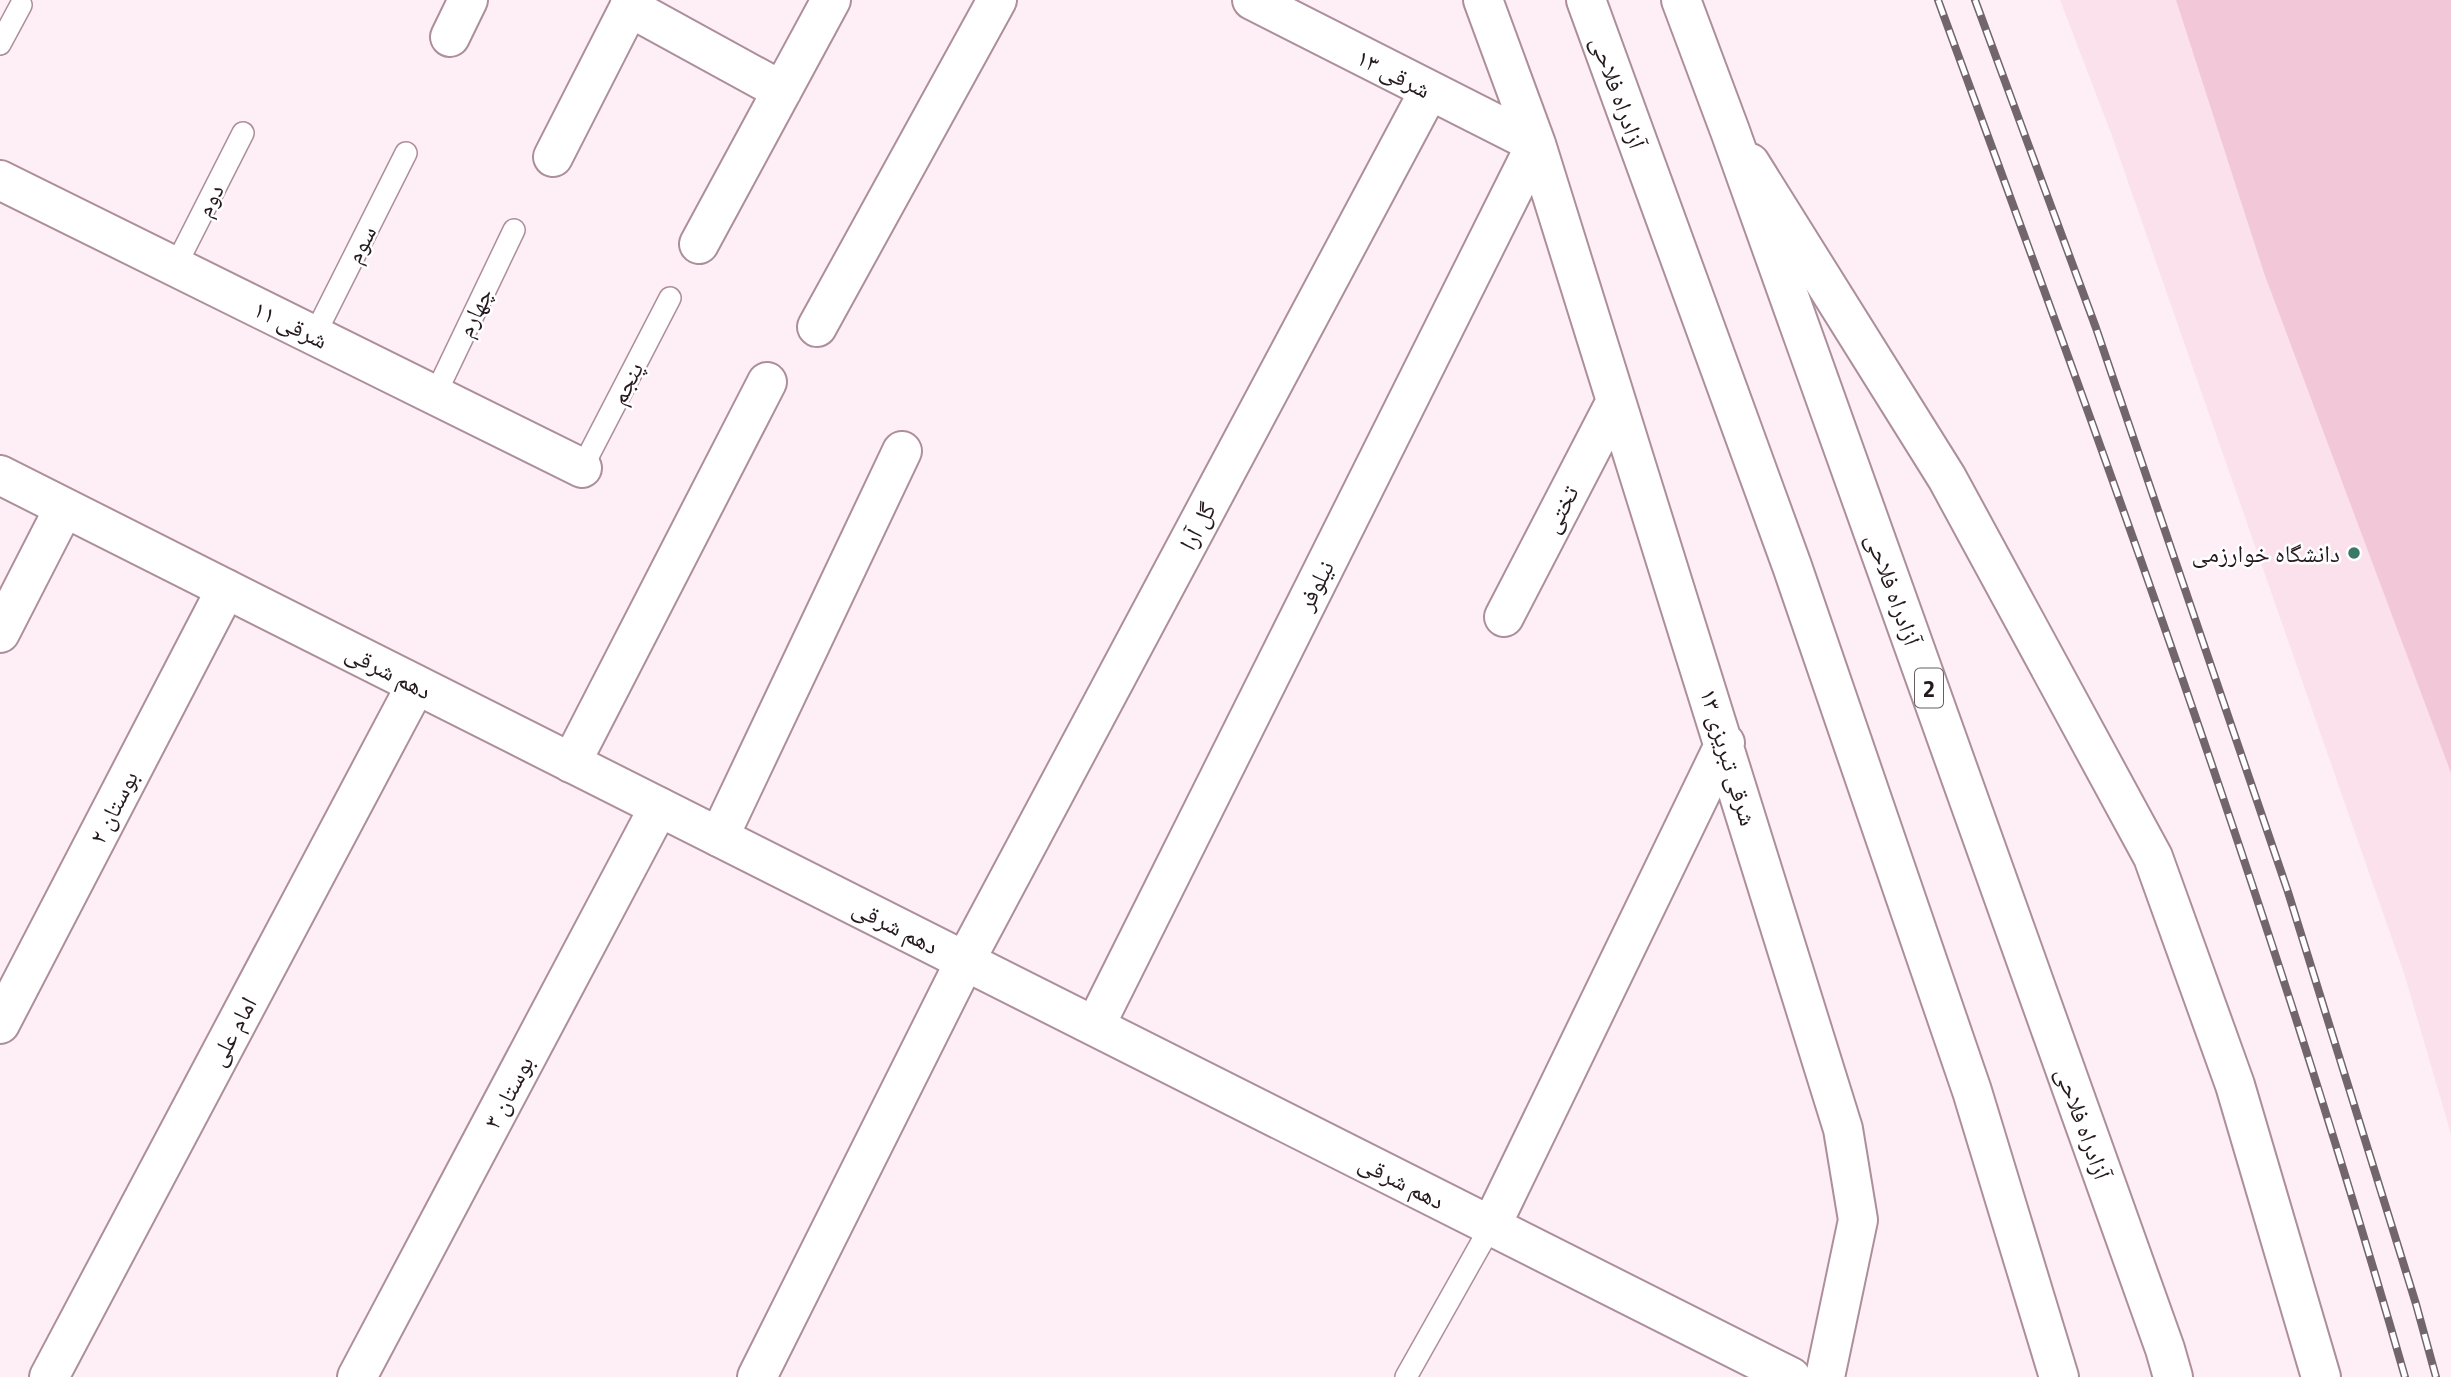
<svg xmlns="http://www.w3.org/2000/svg" width="2451" height="1377" font-family="'Titillium Web','Noto Naskh Arabic',sans-serif">
<style>
.built{fill:#fbe1eb}
.green{fill:#f2c8d9}
.lines{fill:none;stroke-linecap:round;stroke-linejoin:round}
.lane-casing{stroke:#ad8e9b;stroke-width:24}
.street-casing{stroke:#ad8e9b;stroke-width:42}
.secondary-casing{stroke:#ad8e9b;stroke-width:42}
.primary-casing{stroke:#ad8e9b;stroke-width:42}
.highway-casing{stroke:#ad8e9b;stroke-width:42}
.lane{stroke:#fff;stroke-width:21}
.street{stroke:#fff;stroke-width:38}
.secondary{stroke:#fff;stroke-width:38}
.primary{stroke:#fff;stroke-width:38}
.highway{stroke:#fff;stroke-width:38}
.rail-casing{stroke:#72656b;stroke-width:8}
.rail{stroke:#fff;stroke-width:5;stroke-dasharray:16;stroke-linecap:butt}
.poi-dot{fill:#3a7966;stroke:#fff;stroke-width:2.5}
.labels{text-anchor:middle;dominant-baseline:central;stroke-width:5;stroke-linejoin:round;paint-order:stroke}
.shield{fill:#fff;stroke:#665e62;stroke-width:2}
.shield-label{font-size:23px;font-weight:bold;fill:#25191e}
.street-label{font-size:24px;fill:#25191e;stroke:#fff}
.poi-label{font-size:24px;fill:#25191e;stroke:#fff;text-anchor:end}
</style>
<rect width="100%" height="100%" fill="#fdeff5"/>
<path class="built" d="M2060,0H2451V1134L2404,973L2111,133Z"/>
<path class="green" d="M2176,0H2451V773L2264,273Z"/>
<g class="lines">
<defs>
<path id="lane" d="M0,44L21,5
M175,267L243,133
M314,336L406,153
M435,395L514,230
M582,468L670,298
M1406,1377L1491,1226"/>
<path id="street" d="M1252,0L1536,144
M1483,0L1536,144L1843,1129L1858,1220L1825,1377
M629,7L782,91
M450,37L468,0
M553,157L633,0
M0,180L582,468
M699,244L831,0
M817,327L997,0
M1504,617L1616,401
M0,633L64,508
M571,763L767,382
M719,837L902,451
M0,1024L226,589
M1095,1026L1536,144
M1491,1226L1725,743
M49,1377L416,685
M357,1377L659,807
M757,1377L965,961L1429,91"/>
<path id="secondary" d="M0,475L1791,1377"/>
<path id="primary" d="M1750,163L1947,478L2153,857L2235,1085L2321,1377"/>
<path id="highway" d="M1586,0L1792,566L1972,1091L2059,1377
M1681,0L1730,131L2165,1349L2173,1377"/>
</defs>
<use href="#lane" class="lane-casing"/>
<use href="#street" class="street-casing"/>
<use href="#secondary" class="secondary-casing"/>
<use href="#primary" class="primary-casing"/>
<use href="#highway" class="highway-casing"/>
<use href="#lane" class="lane"/>
<use href="#street" class="street"/>
<use href="#secondary" class="secondary"/>
<use href="#primary" class="primary"/>
<use href="#highway" class="highway"/>
<defs>
<path id="rail" d="M1938,0C2105,455 2272,911 2405,1377
M1975,0L2096,328L2288,892L2416,1304L2436,1377"/>
</defs>
<use href="#rail" class="rail-casing"/>
<use href="#rail" class="rail"/>
</g>
<circle class="poi-dot" cx="2354" cy="553" r="7"/>
<g class="labels">
<rect class="shield" x="1915" y="668.5" width="28" height="39" rx="5"/>
<g class="shield-label">
<text x="1929" y="688">2</text>
</g>
<g class="street-label">
<text transform="translate(1394 73) rotate(27)">۱۳ شرقی</text>
<text transform="translate(1619 92) rotate(70)">آزادراه فلاحی</text>
<text transform="translate(209 200) rotate(-63)">دوم</text>
<text transform="translate(360 244) rotate(-63)">سوم</text>
<text transform="translate(474 312) rotate(-64)">چهارم</text>
<text transform="translate(291 324) rotate(26)">۱۱ شرقی</text>
<text transform="translate(626 383) rotate(-63)">پنجم</text>
<text transform="translate(1560 509) rotate(-63)">تختی</text>
<text transform="translate(1197 526) rotate(-62)">گل آرا</text>
<text transform="translate(1315 585) rotate(-63)">نیلوفر</text>
<text transform="translate(1894 589) rotate(70)">آزادراه فلاحی</text>
<text transform="translate(389 671) rotate(27)">دهم شرقی</text>
<text transform="translate(1729 757) rotate(73)">۱۳ شرقی تبریزی</text>
<text transform="translate(113 807) rotate(-63)">بوستان ۲</text>
<text transform="translate(896 926) rotate(27)">دهم شرقی</text>
<text transform="translate(232 1031) rotate(-62)">امام علی</text>
<text transform="translate(508 1092) rotate(-62)">بوستان ۳</text>
<text transform="translate(2084 1123) rotate(70)">آزادراه فلاحی</text>
<text transform="translate(1402 1181) rotate(27)">دهم شرقی</text>
</g>
<g class="poi-label">
<text x="2340" y="553">دانشگاه خوارزمی</text>
</g>
</g>
</svg>
